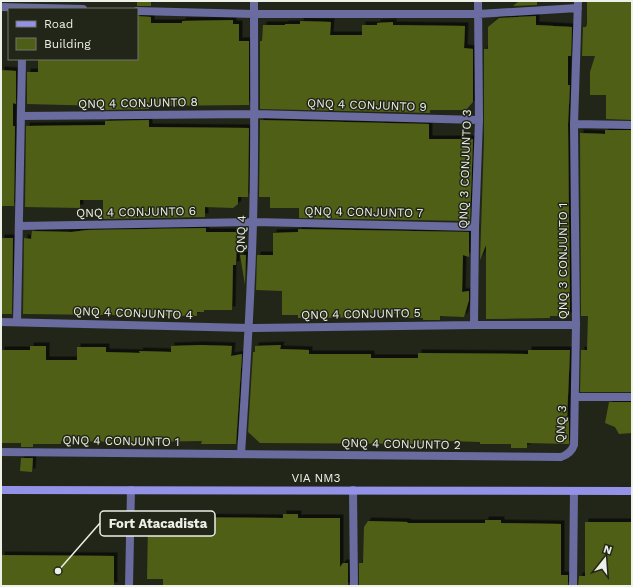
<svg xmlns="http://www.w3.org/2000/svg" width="633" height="587" font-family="'Work Sans',sans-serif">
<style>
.building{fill:#4f5e16;filter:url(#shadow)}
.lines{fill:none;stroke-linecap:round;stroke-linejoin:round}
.street{stroke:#6a6b9f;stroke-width:8}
.secondary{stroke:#9392e6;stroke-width:8}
.labels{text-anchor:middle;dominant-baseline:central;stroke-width:3;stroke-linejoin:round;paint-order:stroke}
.street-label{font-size:12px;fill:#edf0e7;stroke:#222619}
.leader{fill:none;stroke:#edf0e7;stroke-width:1.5}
.callout-dot{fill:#edf0e7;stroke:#222619;stroke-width:1.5}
.callout{fill:#222619;stroke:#edf0e7;stroke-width:1.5}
.callout-label{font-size:13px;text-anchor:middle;font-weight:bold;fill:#edf0e7}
</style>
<defs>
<filter id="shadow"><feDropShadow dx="3.5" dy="-3.5" stdDeviation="0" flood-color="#0009"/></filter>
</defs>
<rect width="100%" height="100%" fill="#222619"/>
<path class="building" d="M137,1H151V6H137Z
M519,1H537V5L513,6Z
M587,1H632V120L606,119V95H590V72L595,56H582L583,27H586L587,24Z
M137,16L151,17V23H182V21L233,20V24H239V41H249V105L149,106V109L105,110V106L27,104V72H38V59H137Z
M536,16V25L572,27L571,56H568V85H570L568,124L570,316H550V318L486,319V245L480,260L484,139V49H488V27L499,18Z
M300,21L331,22L330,35H362V25H377V23L393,22V25L465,26L464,48L473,49V102L466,110H430V113L260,109V41H262L263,25H285V24H300Z
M1,70L16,71V104L13,103V126H15L14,206H1Z
M149,120V127L249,128L248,197H238V204L233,208L205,207V217L103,219V200H80V208L25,207L26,126L105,125V121Z
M260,120L429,124V139H473L470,221L299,218V208H270V197H259Z
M605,130H632V392H580L581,350H587L588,316H581L580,133L605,134Z
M206,228V232H237L236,265H233L232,310H204V312H197V316L23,314L24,238L31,239L32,231L72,232L87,230Z
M298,229L469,232V257L463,255L462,292L469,291V300L464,317L440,316V320H423V318H407V314L376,313V317L313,318H298V315H282V291L256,290L257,255H273V233L298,232Z
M1,238H13L12,314H1Z
M240,255H246L245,285Z
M201,345L232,346L231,356L242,354L236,444H201L202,441L139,442L61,441V444H33V447H21V443H1V350H30V346H46V360H77V347H106V352L140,353L139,351L171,352V346Z
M281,345L280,349L309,350V354H371V358H418V353L528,354V350H570L567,420H569V444L527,443V448H511V444H480V442L449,441V444L260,443L248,432L253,352H255V346Z
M609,402H632V433L619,434L615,427L605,423Z
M21,458H33L32,472L20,471Z
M283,514H298V518H340V567L343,563H348V586H163V579H147L148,523L158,522V517L283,518Z
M485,520H501V523L561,524V575H568V586H359V563H363L364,527L368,521L408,522L407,523H485Z
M585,522H632V586H578L579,576H585Z
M1,555L114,556V586H1Z"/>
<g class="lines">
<path class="street" d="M1,7L83,9
M137,11L254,14H478L578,8
M21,116L255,114L479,120
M574,124L632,125
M19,226L253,222L475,227
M1,322L249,328L474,325H576
M17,322L22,59
M474,325L475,227L479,120L478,1
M575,397H632
M1,452L561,457C567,455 572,451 574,445L576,325L574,124L578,1
M241,454C246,377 251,299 253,222C255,148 254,75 254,1
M353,490L354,586
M129,586L131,490
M573,586L574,491"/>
<path class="secondary" d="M1,490L632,491"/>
</g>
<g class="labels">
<g class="street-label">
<text transform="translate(138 103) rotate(-1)">QNQ 4 CONJUNTO 8</text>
<text transform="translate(367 105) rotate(2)">QNQ 4 CONJUNTO 9</text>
<text transform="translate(465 169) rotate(-88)">QNQ 3 CONJUNTO 3</text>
<text transform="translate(136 212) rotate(-1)">QNQ 4 CONJUNTO 6</text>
<text transform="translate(364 212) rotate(1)">QNQ 4 CONJUNTO 7</text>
<text transform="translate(241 234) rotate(-88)">QNQ 4</text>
<text transform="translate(563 261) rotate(-90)">QNQ 3 CONJUNTO 1</text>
<text transform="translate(133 313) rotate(2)">QNQ 4 CONJUNTO 4</text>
<text transform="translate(361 314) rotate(-1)">QNQ 4 CONJUNTO 5</text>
<text transform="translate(561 424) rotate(-86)">QNQ 3</text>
<text transform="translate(121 441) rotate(1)">QNQ 4 CONJUNTO 1</text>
<text transform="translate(401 444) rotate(1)">QNQ 4 CONJUNTO 2</text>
<text x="316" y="478">VIA NM3</text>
</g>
</g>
<path class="leader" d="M58 571L100 523"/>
<circle class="callout-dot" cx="58" cy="571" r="4"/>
<rect class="callout" x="100" y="511" width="115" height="25" rx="4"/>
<g class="callout-label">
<text x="158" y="528">Fort Atacadista</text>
</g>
<rect width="633" height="587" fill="none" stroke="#edf0e7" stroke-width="4"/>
<rect x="8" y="8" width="130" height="52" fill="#222619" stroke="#73776b"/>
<rect x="16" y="21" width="20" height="6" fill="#9392e6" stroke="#73776b"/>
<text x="44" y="28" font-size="12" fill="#edf0e7">Road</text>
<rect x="16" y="38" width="20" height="12" fill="#4f5e16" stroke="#73776b"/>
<text x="44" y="48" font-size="12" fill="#edf0e7">Building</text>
<g transform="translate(605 559) rotate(17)" stroke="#222619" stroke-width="3" paint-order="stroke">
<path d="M0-3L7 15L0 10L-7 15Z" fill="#edf0e7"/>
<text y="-6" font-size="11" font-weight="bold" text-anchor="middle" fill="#edf0e7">N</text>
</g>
</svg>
